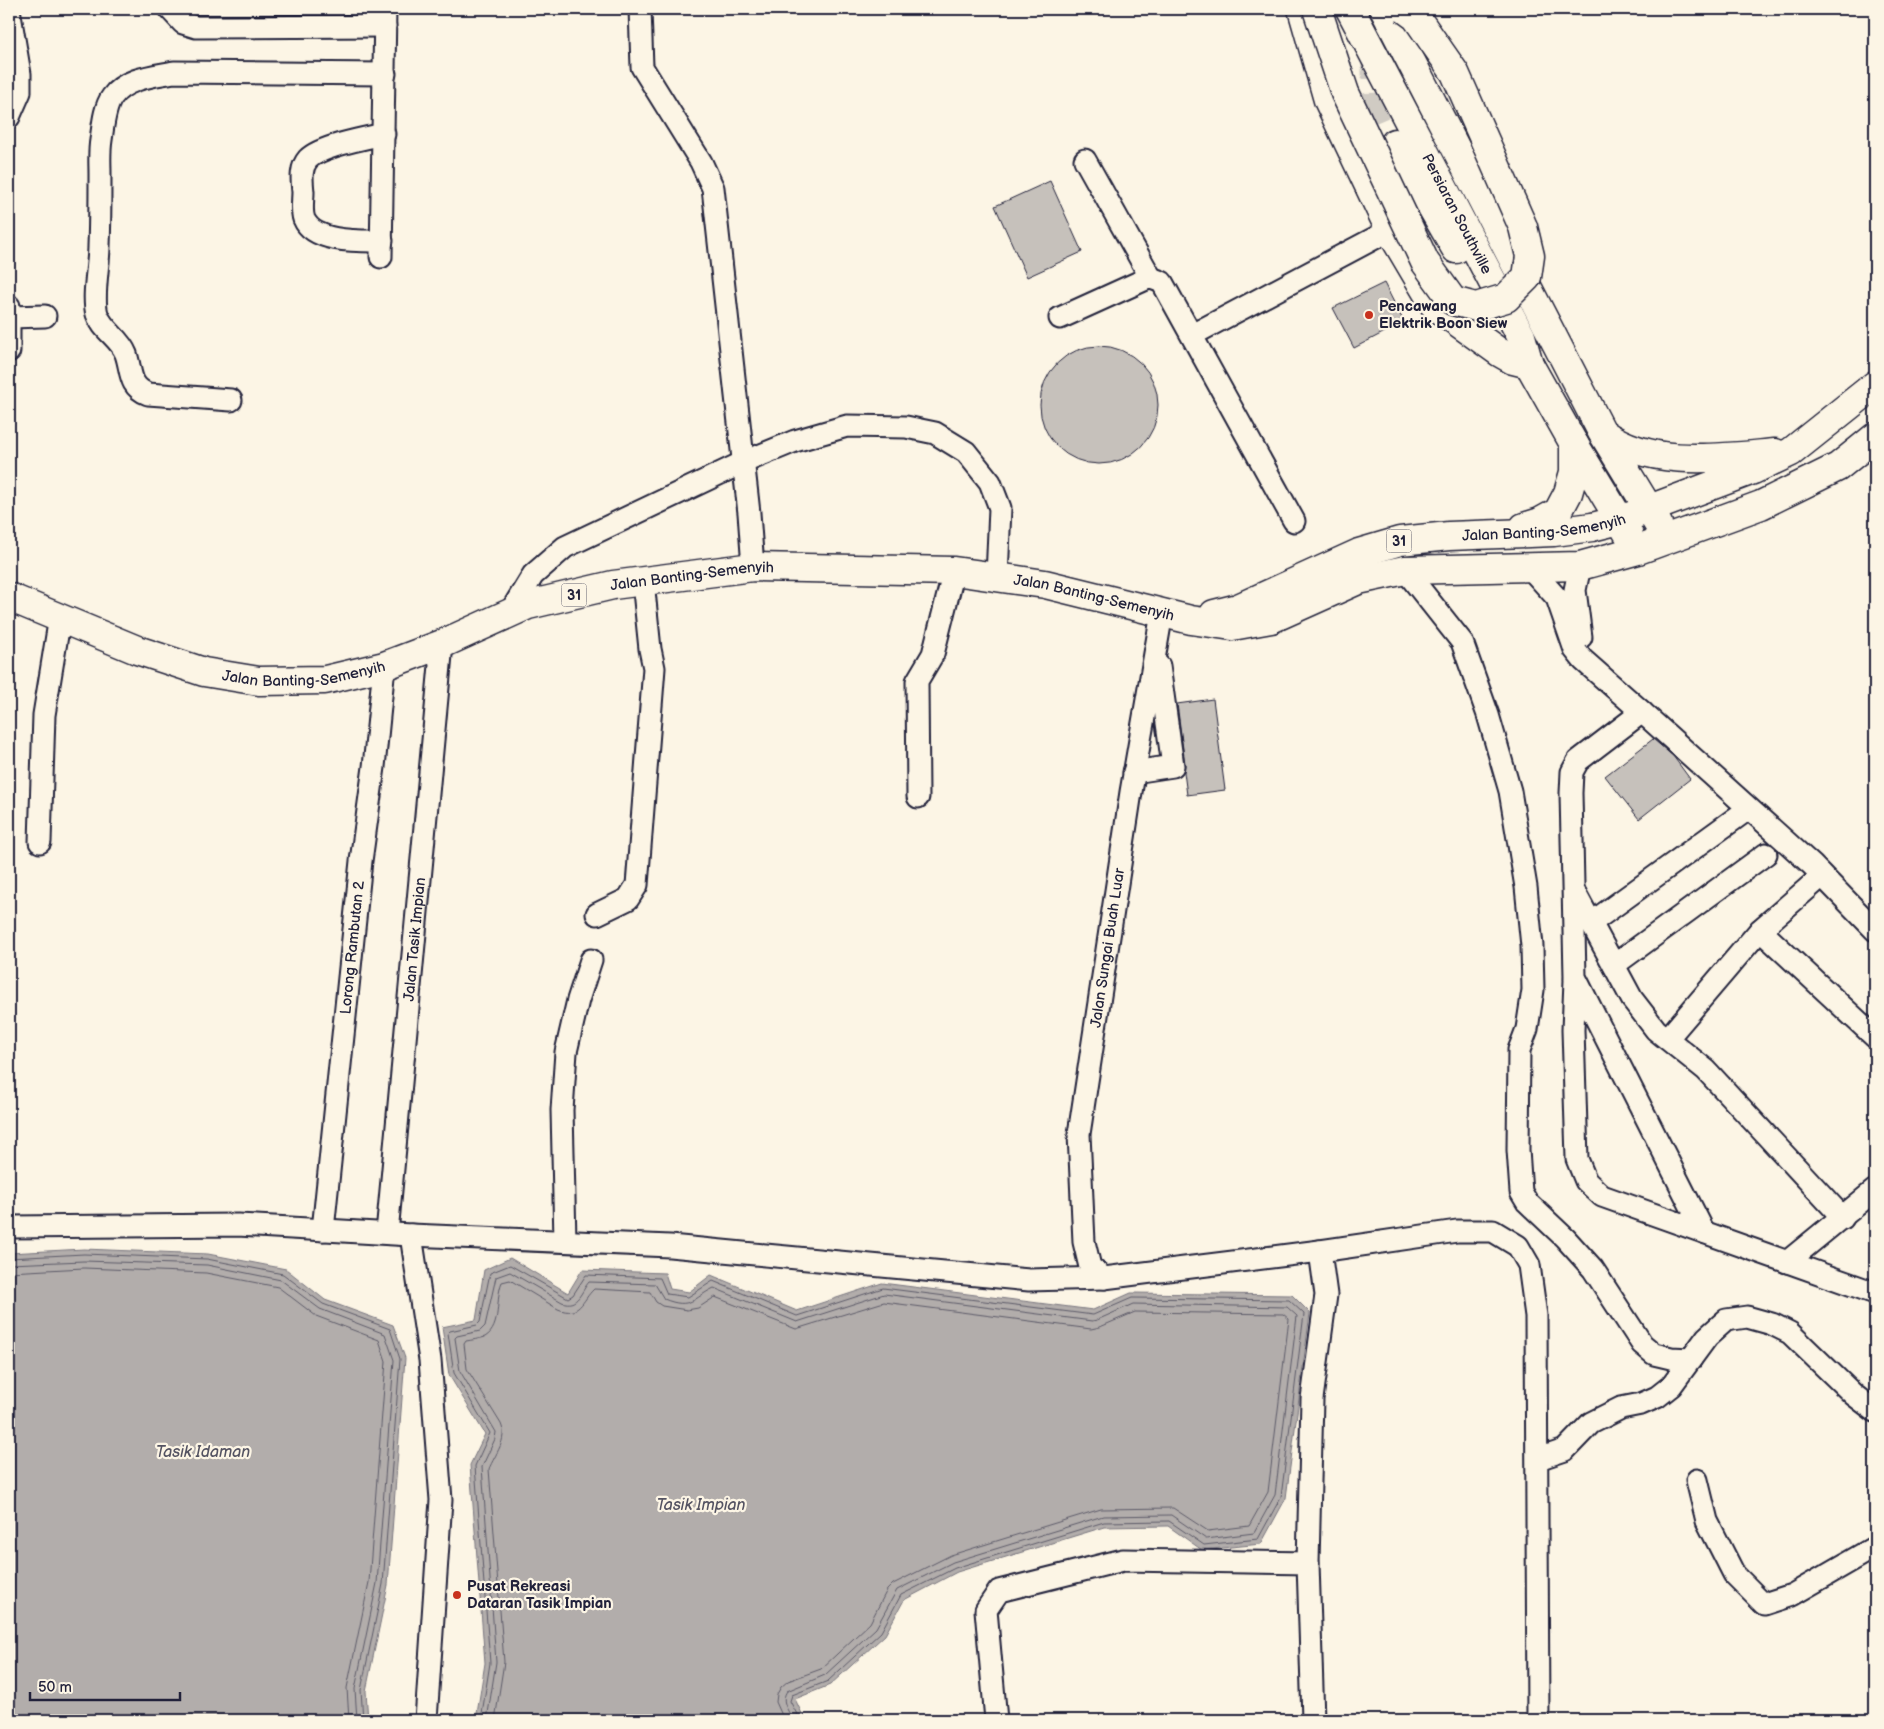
<svg xmlns="http://www.w3.org/2000/svg" width="1884" height="1729" font-family="'Balsamiq Sans',sans-serif">
<style>
.water{fill:#b2adab;stroke:#78757e}
.lines{fill:none;stroke-linecap:round;stroke-linejoin:round}
.shore{stroke:#5c5a68;stroke-width:1}
.building{fill:#c6c1bb;stroke:#22223b}
.major-tunnel{stroke:#d0cbc3;stroke-width:28;stroke-dasharray:28 14;stroke-linecap:butt}
.minor-casing{stroke:#22223b;stroke-width:25}
.major-casing{stroke:#22223b;stroke-width:31}
.minor{stroke:#fcf5e5;stroke-width:21}
.major{stroke:#fcf5e5;stroke-width:28}
.major-bridge-casing{stroke:#22223b;stroke-width:31;stroke-linecap:butt}
.major-bridge{stroke:#fcf5e5;stroke-width:28}
.poi-dot{fill:#c8321e;stroke:#fcf5e5;stroke-width:2}
.labels{text-anchor:middle;dominant-baseline:central;stroke-width:4.5;stroke-linejoin:round;paint-order:stroke}
.shield{fill:#fcf5e5;stroke:#63616e;stroke-width:1}
.shield-label{font-size:14px;font-weight:bold;fill:#22223b}
.street-label{font-size:15px;fill:#22223b;stroke:#fcf5e5}
.poi-label{font-size:15px;font-weight:bold;fill:#22223b;stroke:#fcf5e5;text-anchor:start}
.water-label{font-size:16px;font-style:italic;fill:#545362;stroke:#fcf5e5}
</style>
<rect width="100%" height="100%" fill="#fcf5e5"/>
<filter id="ink" filterUnits="userSpaceOnUse"><feTurbulence type="fractalNoise" baseFrequency=".02" numOctaves="2"/><feDisplacementMap in="SourceGraphic" scale="10" xChannelSelector="R" yChannelSelector="G"/><feConvolveMatrix kernelMatrix="1 2 1 2 8 2 1 2 1" color-interpolation-filters="sRGB"/></filter>
<g filter="url(#ink)">
<path class="water" d="M84,1249L208,1254L286,1269L325,1300L393,1325L405,1358L388,1585L366,1691L368,1720H9V1253Z
M510,1258L568,1293L582,1270L665,1273L670,1289L689,1292L711,1275L797,1311L882,1283L1093,1310L1131,1293L1292,1295L1310,1313L1286,1498L1261,1544L1202,1550L1168,1526L1104,1527L957,1572L904,1600L885,1635L830,1685L795,1699L805,1720H476L485,1663L470,1465L485,1434L449,1375L442,1327L476,1320L484,1270Z"/>
<g class="lines">
<path class="shore" d="M9,1258L84,1254L207,1259L283,1274L323,1304L390,1329L400,1359L383,1584L361,1690L363,1720
M9,1264L84,1261L207,1265L281,1280L320,1309L385,1334L394,1360L377,1583L355,1689L357,1720
M9,1272L84,1268L206,1273L278,1287L316,1316L379,1340L386,1361L369,1582L347,1688L349,1720
M481,1720L490,1663L475,1466L490,1433L454,1373L448,1333L450,1331L477,1325L480,1322L490,1273L510,1265L568,1298L573,1295L586,1275L660,1278L667,1294L688,1297L713,1281L797,1316L883,1288L1093,1315L1132,1298L1289,1300L1304,1314L1281,1497L1258,1539L1204,1545L1169,1521L1104,1522L955,1568L901,1595L881,1632L828,1681L792,1695L790,1701L800,1720
M487,1720L496,1662L482,1467L495,1439L496,1432L460,1371L455,1338L457,1336L480,1331L485,1326L496,1277L510,1272L562,1302C578,1308 581,1291 589,1282L655,1284L664,1299C691,1310 693,1298 714,1288L797,1322L884,1294L1092,1321L1097,1320L1133,1304L1287,1307L1297,1316L1275,1495L1254,1533L1206,1539L1171,1515L1103,1516L953,1562L897,1590L876,1628L825,1675L787,1691C780,1701 788,1710 793,1720
M495,1720L504,1662L489,1469C495,1454 508,1440 501,1424L467,1369L464,1344L466,1341C472,1340 479,1339 485,1337C502,1327 495,1298 502,1282L510,1280L558,1309C580,1318 582,1300 594,1289L650,1292L656,1302L662,1306L687,1310L698,1308L715,1297L796,1329L884,1302L1091,1329L1100,1327L1135,1312L1283,1314L1289,1319L1268,1492L1249,1526L1208,1531L1173,1508L1101,1509L951,1555L893,1584L887,1590L870,1623L821,1669L788,1681L781,1687L777,1694L776,1702L784,1720"/>
</g>
<path class="building" d="M1050,181L1082,252L1027,277L995,206Z
M1384,283L1404,322L1354,348L1333,308Z
M1040 405a59 59 0 1 1 118 0a59 59 0 1 1-118 0Z
M1213,699L1225,790L1187,795L1184,772L1185,764L1177,704Z
M1653,739L1673,756L1690,779L1639,819L1605,776Z"/>
<g class="lines">
<path class="major-tunnel" d="M1379,9L1375,47L1376,98L1395,143"/>
<defs>
<g id="minor">
<path d="M9,9L20,74V92L9,117"/>
<path d="M170,9L183,23L196,27L385,26"/>
<path d="M640,9L642,67L701,162L713,188L749,513L753,567"/>
<path d="M1085,160L1151,278"/>
<path d="M382,241C360,241 314,243 304,219C301,211 303,200 303,192C302,181 300,168 308,159C321,146 365,138 384,134"/>
<path d="M381,257L385,9"/>
<path d="M9,306V351"/>
<path d="M9,317L45,316"/>
<path d="M1060,318L1146,279L1151,278L1162,282L1294,521"/>
<path d="M1192,335L1390,230"/>
<path d="M231,400L148,394C128,386 132,371 126,354C120,338 102,330 97,314C92,296 99,266 99,246C100,222 100,198 100,174C100,163 99,152 101,140C103,127 104,108 112,97C125,78 154,76 174,72L385,74"/>
<path d="M1580,566L1575,590L1581,637"/>
<path d="M1530,568L1557,598L1575,650L1583,660L1642,712L1578,761L1572,772L1571,793L1575,977L1704,1232"/>
<path d="M1405,570L1462,642L1488,715L1510,791L1526,887L1532,946L1533,990L1527,1029L1519,1050L1518,1150L1521,1192L1527,1202L1565,1238L1593,1269L1642,1344L1654,1354L1671,1358L1691,1359"/>
<path d="M511,611L533,575L565,547L744,462L795,441L847,426L906,427L935,433L966,452L990,482L1000,508L997,577"/>
<path d="M1642,712L1812,865L1875,930"/>
<path d="M1134,772L1173,766L1159,666"/>
<path d="M918,797L917,681L933,654L954,571"/>
<path d="M40,842L44,715L60,617"/>
<path d="M1575,893L1632,999L1656,1030L1706,1070L1843,1218"/>
<path d="M597,914L628,899L637,885L654,668L650,649L643,581"/>
<path d="M1591,923L1740,815"/>
<path d="M1760,930L1875,1037"/>
<path d="M1614,965L1766,854"/>
<path d="M1575,980L1573,1030L1577,1159L1586,1181L1602,1196L1875,1293"/>
<path d="M1668,1038L1760,930L1822,876"/>
<path d="M9,1227L238,1225L411,1235L670,1246L1029,1280L1104,1278L1320,1251L1457,1231H1493L1518,1246L1529,1265L1536,1316L1538,1720"/>
<path id="s1" d="M323,1230L361,861L374,767L384,666"/>
<path id="s2" d="M387,1233L442,644"/>
<path d="M411,1235L430,1360L441,1500L426,1720"/>
<path d="M565,1241L562,1110L566,1052L578,1000L591,960"/>
<path d="M1787,1262L1875,1190"/>
<path id="s3" d="M1104,1278L1090,1267L1084,1242L1079,1134L1131,792L1162,613"/>
<path d="M1538,1459L1565,1450L1591,1423L1621,1408L1641,1404L1657,1397L1671,1386L1707,1337L1726,1320L1747,1317L1772,1324L1790,1333L1854,1395L1875,1411"/>
<path d="M1697,1480L1707,1521L1734,1574L1764,1604L1792,1595L1875,1547"/>
<path d="M996,1720L986,1610L999,1591L1123,1560L1308,1563"/>
<path d="M1313,1720L1308,1563L1312,1399L1326,1295L1320,1251"/>
</g>
<g id="major">
<path d="M1302,9L1328,100L1390,230L1435,306L1499,352L1513,360L1529,364"/>
<path id="s4" d="M1350,9L1521,336L1529,364L1574,444L1629,535"/>
<path d="M1384,9L1602,432L1658,524"/>
<path d="M1395,143L1456,249"/>
<path d="M1603,433C1651,468 1719,458 1775,453"/>
<path d="M1524,527L1540,522L1558,512L1568,493L1574,472V444"/>
<path id="s5" d="M9,597L137,650L204,672L259,681L325,680L384,666L442,644L528,605L613,585L753,567L954,571L1045,584L1191,620L1232,626L1271,619L1358,580L1405,570L1580,566L1638,550L1761,505L1838,467L1875,437"/>
<path id="s6" d="M1214,614L1238,608L1359,553L1400,541L1449,536L1554,532L1592,527L1620,520L1753,470L1791,452L1875,385"/>
</g>
</defs>
<use href="#minor" class="minor-casing"/>
<use href="#major" class="major-casing"/>
<use href="#minor" class="minor"/>
<use href="#major" class="major"/>
<defs>
<path id="major-bridge" d="M1317,9L1345,93L1425,262L1453,301L1476,307L1506,298L1527,277L1530,256L1523,227L1455,73L1416,17L1405,9"/>
</defs>
<use href="#major-bridge" class="major-bridge-casing"/>
<use href="#major-bridge" class="major-bridge"/>
</g>
</g>
<g class="poi-dot">
<circle cx="1369" cy="315" r="5"/>
<circle cx="457" cy="1595" r="5"/>
</g>
<g class="labels">
<g class="shield">
<rect x="1386.5" y="529.5" width="25" height="23" rx="4"/>
<rect x="561.5" y="583.5" width="25" height="23" rx="4"/>
</g>
<g class="shield-label">
<text x="1399" y="541">31</text>
<text x="574" y="595">31</text>
</g>
<g class="street-label">
<text stroke="none"><textPath href="#s4" startOffset="231">Persiaran Southville</textPath></text>
<text stroke="none"><textPath href="#s6" startOffset="345">Jalan Banting-Semenyih</textPath></text>
<text stroke="none"><textPath href="#s5" startOffset="715">Jalan Banting-Semenyih</textPath></text>
<text stroke="none"><textPath href="#s5" startOffset="1120">Jalan Banting-Semenyih</textPath></text>
<text stroke="none"><textPath href="#s5" startOffset="310">Jalan Banting-Semenyih</textPath></text>
<text stroke="none"><textPath href="#s2" startOffset="295">Jalan Tasik Impian</textPath></text>
<text stroke="none"><textPath href="#s1" startOffset="284">Lorong Rambutan 2</textPath></text>
<text stroke="none"><textPath href="#s3" startOffset="340">Jalan Sungai Buah Luar</textPath></text>
</g>
<g class="poi-label">
<text x="1379" y="306">Pencawang<tspan x="1379" dy="17">Elektrik Boon Siew</tspan></text>
<text x="467" y="1586">Pusat Rekreasi<tspan x="467" dy="17">Dataran Tasik Impian</tspan></text>
</g>
<g class="water-label">
<text x="203" y="1452">Tasik Idaman</text>
<text x="701" y="1505">Tasik Impian</text>
</g>
</g>
<rect width="1884" height="1729" fill="none" stroke="#fcf5e5" stroke-width="30"/>
<rect x="15" y="15" width="1854" height="1699" fill="none" stroke="#22223b" stroke-width="2" filter="url(#ink)"/>
<path d="M30 1692v8h150v-8" fill="none" stroke="#22223b" stroke-width="2.5"/>
<text x="38" y="1692" font-size="15" fill="#22223b" stroke="#fcf5e5" stroke-width="4" paint-order="stroke">50 m</text>
</svg>
